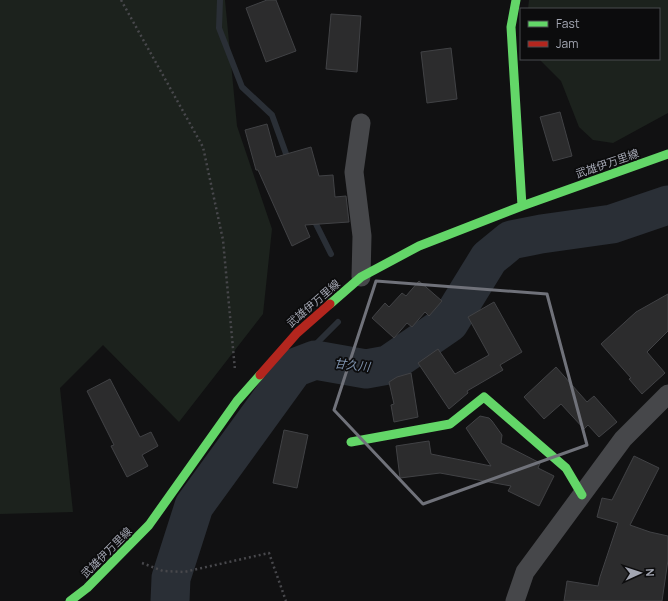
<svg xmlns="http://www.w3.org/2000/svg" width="668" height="601" font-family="Manrope,'Noto Sans JP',sans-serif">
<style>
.green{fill:#1c221d}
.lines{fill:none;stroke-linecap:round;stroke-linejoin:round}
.stream{stroke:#2a2f36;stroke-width:6}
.river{stroke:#2a2f36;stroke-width:39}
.building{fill:#2c2c2d;stroke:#414245}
.path{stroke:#48484c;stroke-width:2.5;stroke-dasharray:2 3;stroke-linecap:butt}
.street{stroke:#46474a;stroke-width:19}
.fast{stroke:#63d668;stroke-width:9}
.jam{stroke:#b3261e;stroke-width:9}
.marked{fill:none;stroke:#70727a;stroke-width:3;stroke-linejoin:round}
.labels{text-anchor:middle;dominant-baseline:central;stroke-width:3.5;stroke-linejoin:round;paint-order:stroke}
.street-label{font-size:11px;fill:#a3a6b2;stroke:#0c0c0d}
.water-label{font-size:12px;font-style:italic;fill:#7c90ab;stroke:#0c0c0d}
</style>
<rect width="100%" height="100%" fill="#111112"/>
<path class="green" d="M0,0H225L237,126L272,229L263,314L179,422L103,345L60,388L73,512L0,514Z
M529,0H668V113L613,143L593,140L579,127L561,81L539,59H659V9H528Z"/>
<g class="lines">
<path class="stream" d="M220,0L219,28L242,87L272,115L289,162
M313,218L331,254
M294,368L306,354L338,322"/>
<path class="river" d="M170,601L171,578L194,506L294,368L315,360L366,369L388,365L449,323L489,258L511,240L541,234L612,224L668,205"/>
</g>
<path class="building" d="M267,0H276L296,51L266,62L246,8Z
M331,14L361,16L357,72L326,69Z
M451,48L457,99L427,103L421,52Z
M560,112L572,156L553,161L540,117Z
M267,124L276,157L311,147L319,176L333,175L335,197L346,196L349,222L305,225L310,237L292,246L258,170H256L245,130Z
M419,281L442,301L429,316L425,312L412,327L407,323L394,338L372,318L385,303L389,307L402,293L406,296Z
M668,294V331L647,352L665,373L642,394L629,379L631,378L601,344L636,312Z
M494,302L522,352L500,365L503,370L467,391L468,393L449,409L418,363L438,349L455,374L489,355L468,317Z
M556,367L587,402L594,396L617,422L599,437L588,425L584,429L561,404L544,419L524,397Z
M411,373L418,417L394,422L391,405L394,404L389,382L397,377Z
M110,379L140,437L151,432L158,446L142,455L148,466L127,477L111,446L114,445L87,391Z
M480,416L489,418L492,421L502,435L501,443L540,463L538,468L554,476L539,506L508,491L511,486L440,473L400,478L396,446L422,442L429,441L431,454L491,466L466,428Z
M284,430L308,435L297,488L273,483Z
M634,456L659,468L630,525L650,532L668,536V560L662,601H564L567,581L598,586L600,577L618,523L597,517L602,498L612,500Z"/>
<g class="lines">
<path class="path" d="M121,0L203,147L223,240L235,370
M142,563L163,571L184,572L269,553L286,601"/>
<path class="street" d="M361,123L354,172L362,236L361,277
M515,601L525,572L623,439L668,394"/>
<path class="fast" d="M516,0L511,27L522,206
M330,304L361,277L419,246L522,206L668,154
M351,442L450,424L484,397L566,468L582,495
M70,601L87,588L149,525L237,401L260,375"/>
<path class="jam" d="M260,375L297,333L330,304"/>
</g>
<path class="marked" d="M376,281L547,294L587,445L423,504L334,410Z"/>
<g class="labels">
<g class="street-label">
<text transform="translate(607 163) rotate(-19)">武雄伊万里線</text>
<text transform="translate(313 303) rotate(-41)">武雄伊万里線</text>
<text transform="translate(106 552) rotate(-45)">武雄伊万里線</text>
</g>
<g class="water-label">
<text transform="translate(352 365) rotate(6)">甘久川</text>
</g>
</g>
<rect x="520" y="8" width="140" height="52" fill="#0c0c0d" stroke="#484a4f"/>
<rect x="528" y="21" width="20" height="6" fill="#63d668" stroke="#484a4f"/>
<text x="556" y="28" font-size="12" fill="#a3a6b2">Fast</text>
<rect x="528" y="41" width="20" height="6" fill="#b3261e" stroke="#484a4f"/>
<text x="556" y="48" font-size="12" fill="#a3a6b2">Jam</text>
<g transform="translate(640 573) rotate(87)" stroke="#0c0c0d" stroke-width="3" paint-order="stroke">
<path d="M0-3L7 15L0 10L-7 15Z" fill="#a3a6b2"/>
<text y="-6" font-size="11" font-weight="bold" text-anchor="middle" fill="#a3a6b2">N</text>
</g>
</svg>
